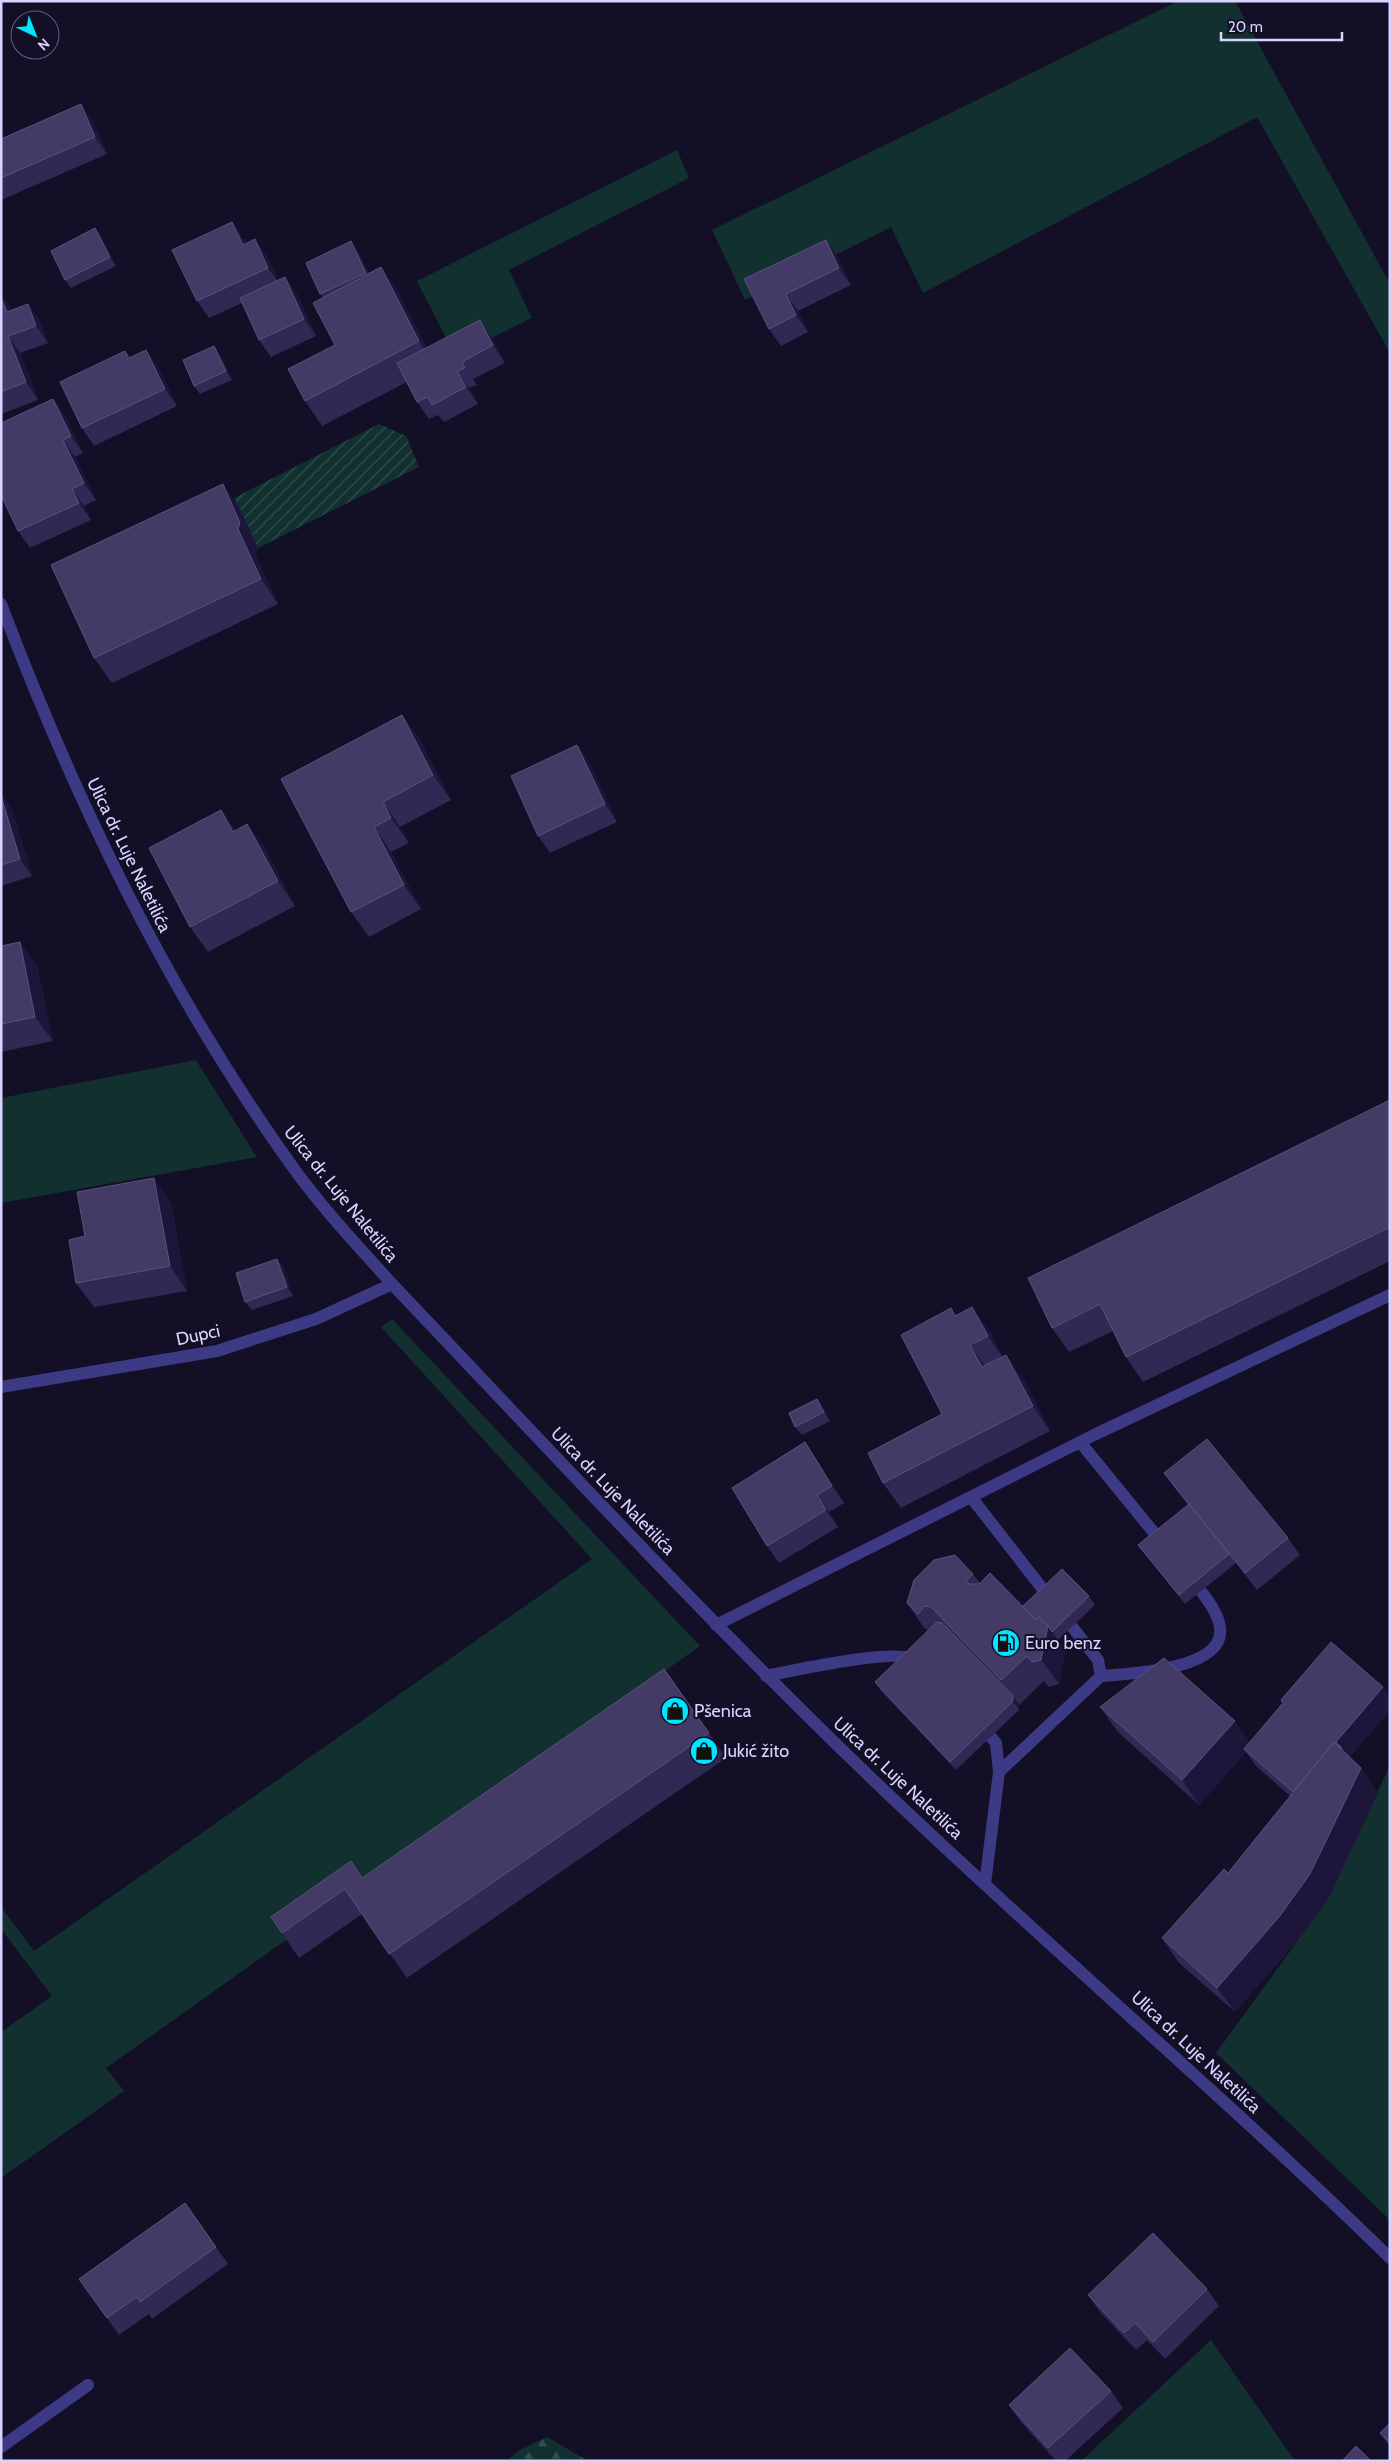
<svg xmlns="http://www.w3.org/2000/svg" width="1391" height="2462" font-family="Cabin,sans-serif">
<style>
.green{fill:#12302f}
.forest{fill:url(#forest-firs)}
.garden{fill:url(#garden-furrows)}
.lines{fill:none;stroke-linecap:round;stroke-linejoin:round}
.service{stroke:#3d3a85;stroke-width:12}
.minor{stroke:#3d3a85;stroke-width:12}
.tertiary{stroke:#3d3a85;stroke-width:12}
.wall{fill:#312854}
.shaded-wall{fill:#1d163a}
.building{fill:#433a66;stroke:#5a527e}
.labels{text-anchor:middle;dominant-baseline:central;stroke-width:4;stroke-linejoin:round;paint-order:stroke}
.street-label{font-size:18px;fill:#d9d4ff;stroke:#130f26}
.poi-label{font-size:18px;fill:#d9d4ff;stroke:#130f26;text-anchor:start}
</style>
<defs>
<pattern id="forest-firs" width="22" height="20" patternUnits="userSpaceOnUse" patternTransform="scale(1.25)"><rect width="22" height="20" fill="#12302f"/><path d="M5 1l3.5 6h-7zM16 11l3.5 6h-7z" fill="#344d4e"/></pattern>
<pattern id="garden-furrows" width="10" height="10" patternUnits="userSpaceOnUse" patternTransform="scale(1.25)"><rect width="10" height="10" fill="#12302f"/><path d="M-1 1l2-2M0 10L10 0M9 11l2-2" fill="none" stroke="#344d4e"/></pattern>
</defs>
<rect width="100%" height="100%" fill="#130f26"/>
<path class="green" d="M1178,1H1235L1390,284V353L1257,117L923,293L891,227L745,300L712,230Z
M677,150L689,178L509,270L532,318L455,356L417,281Z
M196,1060L257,1157L1,1203V1098Z
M392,1319L700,1646L106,2068L124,2091L1,2178V2032L52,1996L1,1929V1907L34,1951L592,1559L381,1327Z
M1390,1765V2220L1216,2053L1328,1899Z
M1211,2340L1295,2461H1081Z"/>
<path class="forest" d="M547,2437L588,2461H506L520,2450Z"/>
<path class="garden" d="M379,424L406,436L419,467L258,548L234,498Z"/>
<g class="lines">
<path class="service" d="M1080,1442L1164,1545
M971,1497L1098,1660L1101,1676L999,1772
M716,1625L1096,1434L1390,1295
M766,1676C791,1671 903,1646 918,1661
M1101,1676C1129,1674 1208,1670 1219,1639C1226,1619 1202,1592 1190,1578
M981,1725L996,1743L999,1772L985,1884
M1,2447L88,2385"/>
<path class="minor" d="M1,1387L217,1351L316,1319L392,1284"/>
<path class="tertiary" d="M1,604C76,802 168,993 292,1166C322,1208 358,1246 392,1284C548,1448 702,1615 865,1772C1037,1938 1219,2091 1390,2258"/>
</g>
<path class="wall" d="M93,121L107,154L1,200V139Z
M95,228L101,237L116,266L71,288L65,280Z
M244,239L246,243L267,256L278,280L297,294L316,336L271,357L259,340L242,303L209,318L197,301Z
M357,250L369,274L381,267L398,292L427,348L480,320L492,338L505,363L473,379L477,385L469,388L478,404L444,422L438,415L429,419L417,402L407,382L322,426L305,401L335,345L323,298L320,294Z
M838,257L851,285L798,311L808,332L781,346L769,329L744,279Z
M1,294L10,307L12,311L28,304L40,321L48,343L20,353L38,400L1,414Z
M146,350L158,367L177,406L94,446L82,428L130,358Z
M220,355L232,380L200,394L194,386Z
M53,399L65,416L83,453L75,457L96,500L84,506L91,520L30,548L18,531L2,468Z
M240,509L258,548L255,554L278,604L112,683L94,658Z
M402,715L420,740L451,800L400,827L409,843L391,852L421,909L369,937L351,912Z
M577,745L589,762L617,822L550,853L538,836Z
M1,794L12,810L32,876L1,886Z
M247,824L265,849L295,906L208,952L190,927L236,830Z
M20,942L37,967L53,1041L1,1052V946Z
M1390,1100V1261L1143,1382L1126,1357L1113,1331L1069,1352L1052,1328Z
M171,1203L187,1291L94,1307L76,1283L85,1236Z
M277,1259L284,1268L293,1296L252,1310L245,1302Z
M956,1315L990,1332L1003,1357L1024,1380L1050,1431L901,1508L883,1483L942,1414Z
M823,1408L830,1421L802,1435L795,1427Z
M805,1442L817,1460L844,1503L829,1512L838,1527L779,1563L767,1546Z
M1164,1473L1288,1538L1300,1555L1257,1590L1236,1563L1185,1604L1145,1554L1138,1545L1188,1505L1176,1490Z
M973,1574L980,1583L1023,1606L1089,1596L1095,1605L1058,1640L1065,1650L1059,1684L1049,1687L1044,1681L1019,1705V1710L956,1770L881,1691L875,1682L928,1631L924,1628L907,1603Z
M664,1669L726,1758L407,1978L362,1914L299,1958L271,1917L363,1878Z
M1390,1696V1711L1349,1757L1361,1768L1378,1793L1328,1899L1296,1942L1235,2012L1179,1963L1162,1938L1228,1873L1290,1796L1256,1766L1246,1752L1199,1805L1118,1732L1100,1707L1250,1742L1283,1703L1281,1700Z
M185,2203L228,2264L152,2319L149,2314L119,2335L79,2279Z
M1207,2289L1219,2306L1165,2359L1147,2340L1136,2350L1100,2312L1088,2295Z
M1111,2391L1123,2408L1065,2461H1056L1021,2422L1009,2405Z
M1390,2423V2447L1380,2433Z"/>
<path class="shaded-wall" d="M81,104L93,121L107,154L95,137Z
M232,222L244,239L255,262L243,245Z
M95,228L101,237L116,266L110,257Z
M255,239L267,256L280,285L268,268Z
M826,240L838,257L851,285L839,268Z
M351,241L357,250L372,282L366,273Z
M381,267L398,292L436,366L419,341Z
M285,277L297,294L316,336L304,319Z
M1,294L10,307L19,330L7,312L1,298Z
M786,294L798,311L808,332L796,315Z
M28,304L40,321L48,343L36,326Z
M480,320L492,338L505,363L493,345Z
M8,336L20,353L38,400L26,382Z
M214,346L220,355L232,380L226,371Z
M146,350L158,367L177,406L165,389Z
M457,371L469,388L478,404L466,387Z
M53,399L65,416L83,453L71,436Z
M63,440L75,457L96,500L84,483Z
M223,484L240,509L258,548L255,554L278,604L261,579L238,529Z
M72,489L84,506L91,520L79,503Z
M402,715L420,740L451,800L433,775Z
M577,745L589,762L617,822L605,804Z
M1,794L12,810L32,876L20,859Z
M383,802L400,827L409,843L391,818Z
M221,810L239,834L233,832Z
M247,824L265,849L295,906L278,881Z
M374,827L391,852L421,909L404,885Z
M20,942L37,967L53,1041L35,1017Z
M154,1178L171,1203L187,1291L170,1266Z
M277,1259L284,1268L293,1296L287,1287Z
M972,1307L990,1332L1005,1361L988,1336Z
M970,1345L988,1370L982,1367Z
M1006,1355L1024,1380L1050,1431L1033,1406Z
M817,1399L823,1408L830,1421L824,1412Z
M805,1442L817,1460L844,1503L832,1486Z
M817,1495L829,1512L838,1527L826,1510Z
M1048,1626L1065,1650L1059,1684L1041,1660Z
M1383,1687L1390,1696V1711L1349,1758L1336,1742Z
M1013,1696L1019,1705V1710L1013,1701Z
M1235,1721L1252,1745L1244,1749L1246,1752L1199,1805L1182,1780Z
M1361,1768L1378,1793L1328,1899L1296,1942L1235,2012L1217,1988Z"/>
<path class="building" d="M81,104L95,137L1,178V139Z
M232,222L243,245L255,239L268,268L197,301L172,250Z
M95,228L110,257L65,280L51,251Z
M826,240L839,268L786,294L796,315L769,329L744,279Z
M351,241L366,273L320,294L306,263Z
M381,267L419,341L305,401L288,369L335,345L313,303Z
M285,277L304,319L259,340L240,298Z
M1,298L7,312L28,304L36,326L8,336L26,382L1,392Z
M480,320L493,345L462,362L465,368L457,371L466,387L432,405L428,397L417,402L397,363Z
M214,346L226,371L194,386L183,360Z
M146,350L165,389L82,428L60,382L125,351L129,358Z
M53,399L71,436L63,440L84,483L72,489L79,503L18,531L1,495V469L2,468L1,466V423Z
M223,484L240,523L238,529L261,579L94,658L51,565Z
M402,715L433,775L383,802L391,818L374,827L404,885L351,912L281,779Z
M577,745L605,804L538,836L511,776Z
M1,796L20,859L1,865Z
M221,810L233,832L247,824L278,881L190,927L149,848Z
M20,942L35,1017L1,1024V946Z
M1390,1100V1227L1126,1357L1100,1304L1052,1328L1028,1278Z
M154,1178L170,1266L76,1283L69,1240L85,1236L77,1192Z
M277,1259L287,1287L245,1302L236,1273Z
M972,1307L988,1336L970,1345L982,1367L1006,1355L1033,1406L883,1483L868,1453L942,1414L901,1335L951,1308L955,1316Z
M817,1399L824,1412L795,1427L789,1413Z
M1207,1439L1288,1538L1245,1573L1164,1473Z
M805,1442L832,1486L817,1495L826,1510L767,1546L732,1488Z
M1189,1504L1229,1554L1179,1595L1138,1545Z
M955,1555L973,1574L966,1581L969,1584H979L990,1573L1036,1620L1039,1617L1048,1626L1041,1660L1032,1662L1027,1656L1001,1680L931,1607L925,1606L918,1614L907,1603L914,1580L934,1560Z
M1062,1569L1089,1596L1052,1632L1048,1626L1039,1617L1036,1620L1023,1606Z
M937,1622L942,1623L1013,1696V1701L950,1762L875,1682Z
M1331,1642L1383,1687L1336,1742L1342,1748L1341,1749L1334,1742L1293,1792L1244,1749L1283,1703L1281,1700Z
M1164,1658L1235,1721L1182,1780L1100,1707Z
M664,1669L709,1733L389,1954L345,1889L282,1933L271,1917L351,1861L362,1878Z
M1334,1742L1361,1768L1310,1874L1279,1917L1217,1988L1162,1938L1224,1869L1228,1873Z
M185,2203L216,2247L140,2302L137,2297L107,2318L79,2279Z
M1153,2233L1207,2289L1153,2342L1135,2323L1124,2333L1088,2295Z
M1070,2348L1111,2391L1048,2448L1009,2405Z
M1390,2423V2443L1380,2433Z
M1356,2446L1371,2461H1342Z"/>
<defs>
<symbol id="fuel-disc" viewBox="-11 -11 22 22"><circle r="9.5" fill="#00e5ff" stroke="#130f26"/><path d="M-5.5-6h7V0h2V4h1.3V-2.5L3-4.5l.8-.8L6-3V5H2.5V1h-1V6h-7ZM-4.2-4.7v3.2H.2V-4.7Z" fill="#111"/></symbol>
<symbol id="shop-disc" viewBox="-11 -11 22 22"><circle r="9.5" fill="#00e5ff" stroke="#130f26"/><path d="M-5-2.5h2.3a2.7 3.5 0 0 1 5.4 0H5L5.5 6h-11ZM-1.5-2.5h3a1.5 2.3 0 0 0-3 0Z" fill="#111"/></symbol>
</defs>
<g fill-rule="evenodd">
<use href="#fuel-disc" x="990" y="1627" width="32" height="32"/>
<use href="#shop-disc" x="659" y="1695" width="32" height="32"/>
<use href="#shop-disc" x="688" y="1735" width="32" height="32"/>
</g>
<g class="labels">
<g class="street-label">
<text transform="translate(129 855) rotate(64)">Ulica dr. Luje Naletilića</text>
<text transform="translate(341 1194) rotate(51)">Ulica dr. Luje Naletilića</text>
<text transform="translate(198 1335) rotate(-12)">Dupci</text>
<text transform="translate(613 1491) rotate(46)">Ulica dr. Luje Naletilića</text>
<text transform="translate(898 1778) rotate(43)">Ulica dr. Luje Naletilića</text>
<text transform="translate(1196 2052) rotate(43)">Ulica dr. Luje Naletilića</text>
</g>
<g class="poi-label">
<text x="1025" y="1643">Euro benz</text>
<text x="694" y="1711">Pšenica</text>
<text x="723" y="1751">Jukić žito</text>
</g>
</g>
<rect width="1391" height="2462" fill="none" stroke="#d9d4ff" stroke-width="5"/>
<g transform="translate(35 35) rotate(137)"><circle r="24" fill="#130f26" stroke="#625e7d"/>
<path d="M0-4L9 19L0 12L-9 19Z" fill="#00e5ff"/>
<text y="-8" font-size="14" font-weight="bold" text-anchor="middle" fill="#d9d4ff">N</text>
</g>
<path d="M1221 32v8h121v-8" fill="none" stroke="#d9d4ff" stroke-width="2.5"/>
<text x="1228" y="32" font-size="15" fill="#d9d4ff" stroke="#130f26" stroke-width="4" paint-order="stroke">20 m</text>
</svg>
